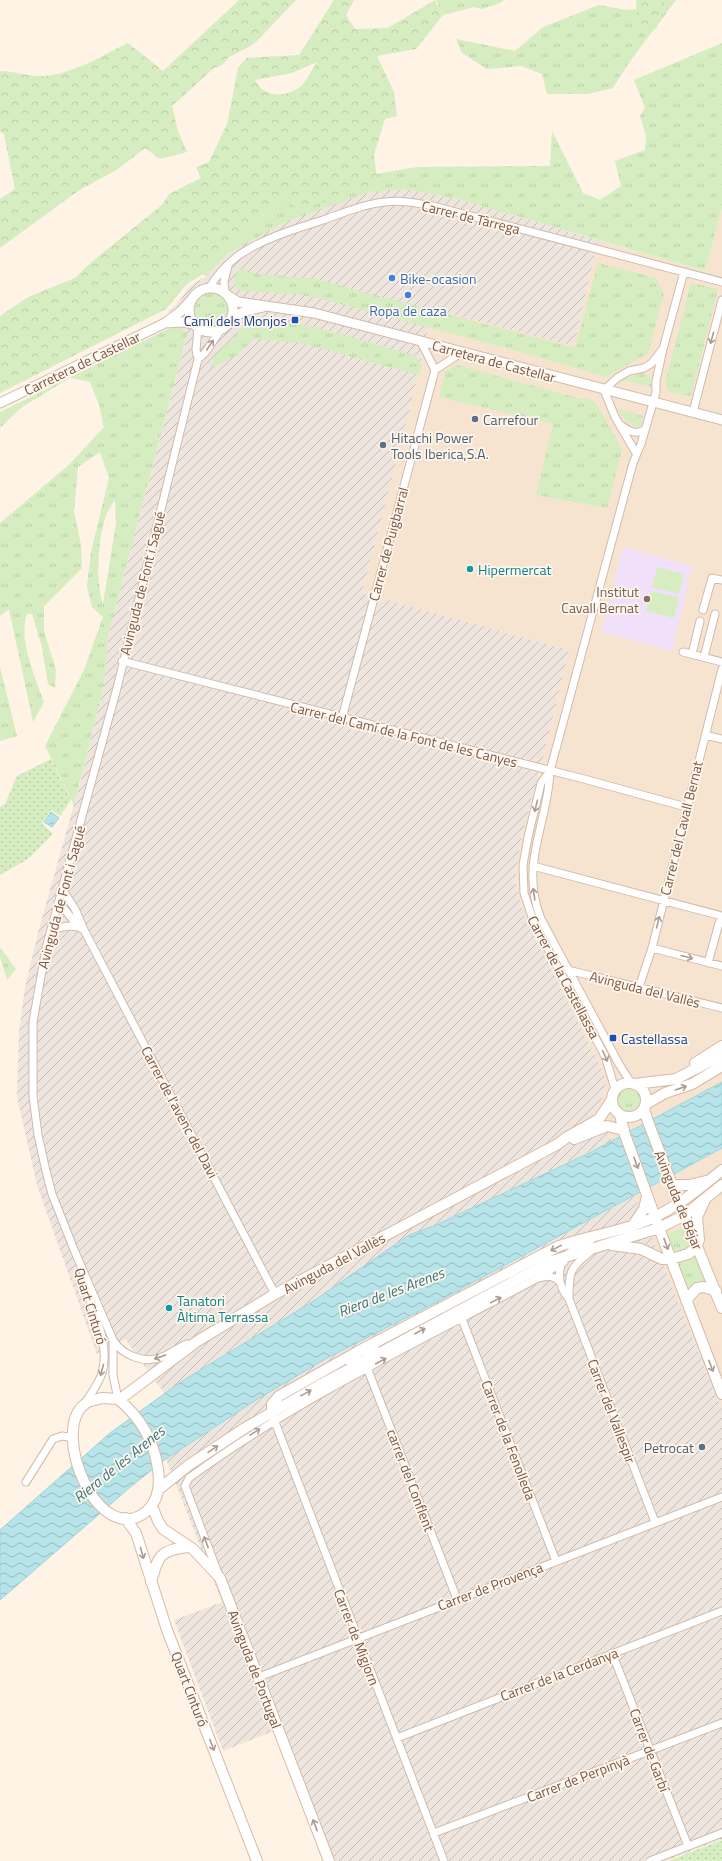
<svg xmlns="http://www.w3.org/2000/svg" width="722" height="1861" font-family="'Titillium Web',sans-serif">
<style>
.residential{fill:#f6e4d1}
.industrial{fill:url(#industrial-furrows)}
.education{fill:#f0e0fa}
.grass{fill:url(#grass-tufts);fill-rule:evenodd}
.forest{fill:url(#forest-crowns);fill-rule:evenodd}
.park{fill:#d5edc1}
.garden{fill:url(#garden-dots)}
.water{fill:url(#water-waves);stroke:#9cd5dc}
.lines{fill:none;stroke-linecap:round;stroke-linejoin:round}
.minor-casing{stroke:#d2bbab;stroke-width:9}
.tertiary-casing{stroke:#d2bbab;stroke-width:11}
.secondary-casing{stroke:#d6bba9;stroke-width:12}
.minor{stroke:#fff;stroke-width:7}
.tertiary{stroke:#fff;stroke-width:9}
.secondary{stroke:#fff;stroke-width:10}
.oneway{stroke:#ae9a91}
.shop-dot{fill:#3f7fe0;stroke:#fff6ec;stroke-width:1.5}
.transit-dot{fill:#1a4fb4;stroke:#fff6ec;stroke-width:1.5}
.service-dot{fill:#5c6f8a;stroke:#fff6ec;stroke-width:1.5}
.culture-dot{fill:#0f9aa8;stroke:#fff6ec;stroke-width:1.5}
.education-dot{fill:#8d6e63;stroke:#fff6ec;stroke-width:1.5}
.labels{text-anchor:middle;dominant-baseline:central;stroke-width:3.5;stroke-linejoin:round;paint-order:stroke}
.street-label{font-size:14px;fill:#785747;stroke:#fff6ec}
.shop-label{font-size:14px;fill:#366cbe;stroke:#fff6ec;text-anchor:start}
.transit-label{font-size:14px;fill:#164399;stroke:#fff6ec;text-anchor:end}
.service-label{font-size:14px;fill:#4e5e75;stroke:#fff6ec;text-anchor:start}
.culture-label{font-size:14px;fill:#0d838f;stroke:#fff6ec;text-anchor:start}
.education-label{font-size:14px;fill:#785e54;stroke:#fff6ec;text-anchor:end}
.water-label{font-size:15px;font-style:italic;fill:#3a767f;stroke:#fff6ec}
</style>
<defs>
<pattern id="industrial-furrows" width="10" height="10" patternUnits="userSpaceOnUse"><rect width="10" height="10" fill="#ede5de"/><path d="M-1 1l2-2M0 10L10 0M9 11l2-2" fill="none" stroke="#c5bcb6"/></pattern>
<pattern id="grass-tufts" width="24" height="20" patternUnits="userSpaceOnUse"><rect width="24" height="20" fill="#d5edc1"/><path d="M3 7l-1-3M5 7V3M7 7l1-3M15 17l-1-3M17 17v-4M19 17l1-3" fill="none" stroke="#bacda7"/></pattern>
<pattern id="forest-crowns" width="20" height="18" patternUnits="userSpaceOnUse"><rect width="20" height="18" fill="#d5edc1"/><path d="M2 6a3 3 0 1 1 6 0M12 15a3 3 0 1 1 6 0" fill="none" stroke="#bacda7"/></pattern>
<pattern id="garden-dots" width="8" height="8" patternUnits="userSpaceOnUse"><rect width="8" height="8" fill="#d5edc1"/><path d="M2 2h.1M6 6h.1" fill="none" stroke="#bacda7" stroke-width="1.8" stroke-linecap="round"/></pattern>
<pattern id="water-waves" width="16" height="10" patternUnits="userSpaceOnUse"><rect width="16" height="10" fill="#b6e4e9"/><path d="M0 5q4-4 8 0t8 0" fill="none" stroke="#99bcbf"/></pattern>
</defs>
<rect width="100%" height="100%" fill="#fef3e4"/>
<path class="residential" d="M722,208V1082L612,1141L598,1106L606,1090L604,1074L524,915L515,882L521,839L542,762L569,650L362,593L411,405L432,308L574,346L598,240L705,271Z
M722,1148V1410L635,1196Z"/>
<path class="industrial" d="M391,189H408L458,199L598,240L574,346L432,309L411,405L362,593L569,650L542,762L521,839L515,882L524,915L604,1074L606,1090L598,1106L612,1141L436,1225L409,1235L315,1300L179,1383L164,1393L125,1339L97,1354L37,1185L17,1097L19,1032L25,987L39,929L79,787L104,685L108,636L187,336L169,311L178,303L189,287L206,276L230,252L256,236L285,222L329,205L370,192Z
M635,1196L722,1410V1839L665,1861H325L274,1731L223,1751L174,1620L222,1602L166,1459L256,1400L327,1358L435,1303Z"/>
<path class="education" d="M623,547L692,566L672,651L602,632Z"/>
<path class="grass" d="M436,0H504L500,3L482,9L474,7L443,15Z
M664,0H676C655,29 631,57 613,88L588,94H547L542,74L521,66L487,69L462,53L456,39L515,51L543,27L599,5L626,10L637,9L638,28L664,7Z
M722,43V208L705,271L458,199L405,189L370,192L285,222L230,252L206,276L203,274L218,255L237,235L285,200L377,179L376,174L417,167L550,166L552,131L583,193L600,200L621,186L615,161L645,150L646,136L640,116L645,108L634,80Z
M598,263L656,278L664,293L648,353L606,377L517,351L326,300L297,294L243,291C232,288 233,276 240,269L257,274L315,279L575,348Z
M691,283L718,289L691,396C682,394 667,395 665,384Z
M194 310a17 17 0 1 1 34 0a17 17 0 1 1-34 0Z
M249,321C303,317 362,343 415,355L422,366L419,375L300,343L258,339L253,340L237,355L210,368C214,353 225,346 235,335C240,330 242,325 249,321Z
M170,328H182L187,335L108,636L104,685L74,805L45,746L84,670L103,617L92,607L87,586L91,552L109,478L100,452L78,467L74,511L81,545L82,568L44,606V631L56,670L55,688L48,684L42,647L32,614H27C18,639 35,677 44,702L33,722L9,609L0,616V523L70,464L104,427L99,405L90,382L70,378L22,407L0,428V412ZM115,499L116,523L103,604C95,580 98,536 107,513C109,508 113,504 115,499Z
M457,365L581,399L587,398L596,403L622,449L607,508L536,495L553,424L439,397L445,372Z
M642,373L649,376L651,381V387L623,380Z
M616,408L643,416L640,429L626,421Z
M0,667L17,736L0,741Z
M0,947L16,969L7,980L0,957Z
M617 1100a12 12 0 1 1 24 0a12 12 0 1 1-24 0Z
M684,1227C688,1235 692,1241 687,1250L679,1253L672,1248L667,1235Z
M696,1257L707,1284L694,1286L687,1291L677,1263Z"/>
<path class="forest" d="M239,0H296L257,41L249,47L229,57L222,65L214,68L172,106L178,131L187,152L160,159L145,148L118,169L78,191L0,248V199L15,189L4,134L0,131V71C14,71 29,77 43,76C74,74 101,56 128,43L163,71Z
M334,0H354L346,15L355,29L388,28L435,0L443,15L416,49L377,56L394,92L397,116L385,119L374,155L377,179L368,187L300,210L285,200L237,235L218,255L203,274L187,284L166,309L0,393V316L28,297L75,278L88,265L163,204L169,194L201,178L196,167L209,162L227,124L238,68L246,58L299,55ZM317,62C312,69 306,83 299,88C284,98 263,97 255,80L292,73Z
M636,0H664V7L656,29L638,28Z"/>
<path class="park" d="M657,567L684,574L679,594L652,587Z
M651,591L679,598L674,618L646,611Z"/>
<path class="garden" d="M51,759L71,800L60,816L51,810L42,823L53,834L28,859L0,875V807L5,804L17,776Z
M722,1840V1861H668Z"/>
<path class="water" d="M51,812L59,818L52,827L44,822Z
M722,1082V1148L435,1303L327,1358L256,1400L166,1459L134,1484L0,1600V1530L110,1433L179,1383L315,1300L409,1235L436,1225L591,1152Z"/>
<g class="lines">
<defs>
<path id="minor" d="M209,288C217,275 227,264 239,255C264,238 295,229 323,220C343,213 364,204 385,202C401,200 417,203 433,206L722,282
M225,293L224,281L228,266
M198,359L205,353L220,331
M435,370L462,352
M693,412L722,300
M622,426C629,431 636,435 644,430
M636,453L615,417L604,390L617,378L629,371L644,368L652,363L662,350
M703,610L712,578L722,580
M683,652L722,662
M692,654L700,621
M704,657L715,614
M122,661L584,779L686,807
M342,718L435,370L421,342
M705,735L722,739
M550,771L541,783L528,837L523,865L524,893L534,923L605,1056L615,1089
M533,866L722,916
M62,889L75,909L84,930L275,1294
M58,903C67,910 74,924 82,929
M52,929L69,926L78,927
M652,948L722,966
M708,963L721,916
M568,970L722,1008
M639,987L652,948L722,669
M631,1083L619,1064L541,919C519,864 548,824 550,771L633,463L641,444L653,403L656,392V381L663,349L684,272
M591,1240C584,1244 576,1246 571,1251C555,1264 557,1285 569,1299L655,1522
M540,1276L564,1262
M569,1299C569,1273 569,1268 590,1252
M462,1319L556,1561
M113,1340V1375L118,1399
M187,1344C178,1347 171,1354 162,1357C145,1364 123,1356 113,1340L75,1252L52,1194L46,1171L38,1135L33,1096V1022L46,948L117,688L198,359L196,350L198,328
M348,1361L356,1358L364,1361L366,1353L375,1347
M366,1365L457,1599
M85,1403C91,1394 99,1383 102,1373C110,1345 95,1316 87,1291
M273,1417L444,1861
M26,1482L53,1439L62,1436L74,1438
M218,1573L185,1486L189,1478C297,1399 420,1341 538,1278C548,1276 553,1275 560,1282
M612,1653L688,1846
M259,1677L722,1497
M397,1738L722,1611
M434,1833L722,1723
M650,1861L722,1833"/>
<path id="tertiary" d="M189 310a22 22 0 1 1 44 0a22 22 0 1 1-44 0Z
M229,296L238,302L314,313L722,420
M233,317L245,311L263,307
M165,323L183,322L193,324
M0,403L165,323L180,312L191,300"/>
<path id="secondary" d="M695,1063L722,1046
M612 1100a17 17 0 1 1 34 0a17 17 0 1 1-34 0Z
M635,1084L676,1079L722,1055
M646,1104L665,1093L692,1084L722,1066
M644,1108L647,1119L672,1185L722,1308
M620,1115L624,1132L659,1228L722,1394
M574,1139L607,1126L624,1130
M672,1185H690L706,1181
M633,1225L644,1209L647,1196
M699,1240L697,1217L704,1202
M612,1245L641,1249L662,1259H671L688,1254L697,1247L698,1242
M686,1300L697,1288L704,1287L716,1291
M102,1398L118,1399C140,1417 154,1441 158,1469C160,1483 159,1500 147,1511C99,1551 49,1431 85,1404C89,1400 96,1400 102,1398Z
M119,1400L196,1342L275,1294L558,1144L567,1137L599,1119L611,1101
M272,1412V1404L279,1396L357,1352L559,1246C588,1236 620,1232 648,1220C676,1208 699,1189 722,1170
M159,1489L189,1465L245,1428L318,1386L552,1261L659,1228L685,1215L722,1185
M152,1506L158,1521L163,1529L193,1549L220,1578L329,1861
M125,1518L136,1533L167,1630L257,1861
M151,1582C158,1556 160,1550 188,1547"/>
</defs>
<use href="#minor" class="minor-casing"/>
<use href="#tertiary" class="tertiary-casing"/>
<use href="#secondary" class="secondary-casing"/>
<use href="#minor" class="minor"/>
<use href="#tertiary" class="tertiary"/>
<use href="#secondary" class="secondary"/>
</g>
<defs><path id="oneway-shaft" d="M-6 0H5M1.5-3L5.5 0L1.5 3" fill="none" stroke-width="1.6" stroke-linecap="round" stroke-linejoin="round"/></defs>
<g class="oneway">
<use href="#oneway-shaft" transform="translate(712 338) rotate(105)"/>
<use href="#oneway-shaft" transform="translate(210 345) rotate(-56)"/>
<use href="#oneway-shaft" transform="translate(536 806) rotate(104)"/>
<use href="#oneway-shaft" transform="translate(534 894) rotate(-98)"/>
<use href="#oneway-shaft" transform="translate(658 922) rotate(-77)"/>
<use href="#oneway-shaft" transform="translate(687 957) rotate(15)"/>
<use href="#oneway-shaft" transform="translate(605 1056) rotate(66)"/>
<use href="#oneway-shaft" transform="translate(681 1088) rotate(-19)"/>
<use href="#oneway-shaft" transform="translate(636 1163) rotate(70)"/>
<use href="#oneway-shaft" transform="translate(666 1244) rotate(70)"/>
<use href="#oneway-shaft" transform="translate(556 1248) rotate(154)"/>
<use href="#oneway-shaft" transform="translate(496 1300) rotate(-28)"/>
<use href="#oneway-shaft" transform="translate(420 1331) rotate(-28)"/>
<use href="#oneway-shaft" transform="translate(160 1357) rotate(161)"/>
<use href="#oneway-shaft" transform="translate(381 1361) rotate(-28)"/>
<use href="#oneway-shaft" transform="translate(711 1366) rotate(69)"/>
<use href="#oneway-shaft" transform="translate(102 1370) rotate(105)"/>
<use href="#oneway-shaft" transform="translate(306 1393) rotate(-29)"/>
<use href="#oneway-shaft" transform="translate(255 1432) rotate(-32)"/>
<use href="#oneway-shaft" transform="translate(213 1449) rotate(-34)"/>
<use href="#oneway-shaft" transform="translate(206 1542) rotate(-111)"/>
<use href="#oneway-shaft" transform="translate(142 1553) rotate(74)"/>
<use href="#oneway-shaft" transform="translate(212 1745) rotate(69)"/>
<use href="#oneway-shaft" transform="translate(315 1825) rotate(-111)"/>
</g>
<g class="shop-dot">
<circle cx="392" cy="278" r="4"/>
<circle cx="408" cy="295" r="4"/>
</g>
<g class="transit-dot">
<rect x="291" y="316" width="8" height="8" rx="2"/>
<rect x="609" y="1034" width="8" height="8" rx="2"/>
</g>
<g class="service-dot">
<circle cx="475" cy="419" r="4"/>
<circle cx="383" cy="445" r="4"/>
<circle cx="702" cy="1447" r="4"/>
</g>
<g class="culture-dot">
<circle cx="470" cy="569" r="4"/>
<circle cx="169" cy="1308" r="4"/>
</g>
<circle class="education-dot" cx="647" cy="599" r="4"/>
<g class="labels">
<g class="street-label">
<text transform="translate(471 217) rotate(14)">Carrer de Tàrrega</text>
<text transform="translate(494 361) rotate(15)">Carretera de Castellar</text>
<text transform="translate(82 363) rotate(-26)">Carretera de Castellar</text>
<text transform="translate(388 544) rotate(-75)">Carrer de Puigbarral</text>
<text transform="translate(142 583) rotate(-76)">Avinguda de Font i Sagué</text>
<text transform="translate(404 734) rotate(14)">Carrer del Camí de la Font de les Canyes</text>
<text transform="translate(681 828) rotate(-76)">Carrer del Cavall Bernat</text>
<text transform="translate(61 897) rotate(-75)">Avinguda de Font i Sagué</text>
<text transform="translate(564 977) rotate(62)">Carrer de la Castellassa</text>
<text transform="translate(645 989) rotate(14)">Avinguda del Vallès</text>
<text transform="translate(180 1112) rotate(62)">Carrer de l'avenc del Davi</text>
<text transform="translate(679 1200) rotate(68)">Avinguda de Béjar</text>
<text transform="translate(334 1263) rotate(-28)">Avinguda del Vallès</text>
<text transform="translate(91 1306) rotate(73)">Quart Cinturó</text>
<text transform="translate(612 1411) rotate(69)">Carrer del Vallespir</text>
<text transform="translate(509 1440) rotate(69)">Carrer de la Fenolleda</text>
<text transform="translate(411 1480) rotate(69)">carrer del Conflent</text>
<text transform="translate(490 1586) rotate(-21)">Carrer de Provença</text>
<text transform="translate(357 1637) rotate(69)">Carrer de Migjorn</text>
<text transform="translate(255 1669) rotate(69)">Avinguda de Portugal</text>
<text transform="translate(559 1674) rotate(-21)">Carrer de la Cerdanya</text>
<text transform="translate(190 1689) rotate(69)">Quart Cinturó</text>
<text transform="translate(650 1750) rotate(69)">Carrer de Garbí</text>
<text transform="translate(578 1778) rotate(-21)">Carrer de Perpinyà</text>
</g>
<g class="shop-label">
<text x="400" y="278">Bike-ocasion</text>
<text x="408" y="310" text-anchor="middle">Ropa de caza</text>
</g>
<g class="transit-label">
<text x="287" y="320">Camí dels Monjos</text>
<text x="621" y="1038" text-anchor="start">Castellassa</text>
</g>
<g class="service-label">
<text x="483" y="419">Carrefour</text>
<text x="391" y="437">Hitachi Power<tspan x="391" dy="16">Tools Iberica,S.A.</tspan></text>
<text x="694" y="1447" text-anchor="end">Petrocat</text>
</g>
<g class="culture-label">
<text x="478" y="569">Hipermercat</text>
<text x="177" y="1300">Tanatori<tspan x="177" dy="16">Àltima Terrassa</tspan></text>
</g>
<g class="education-label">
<text x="639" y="591">Institut<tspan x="639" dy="16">Cavall Bernat</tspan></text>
</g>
<g class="water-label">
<text transform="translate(391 1292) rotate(-21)">Riera de les Arenes</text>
<text transform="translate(119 1464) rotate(-39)">Riera de les Arenes</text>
</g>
</g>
</svg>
